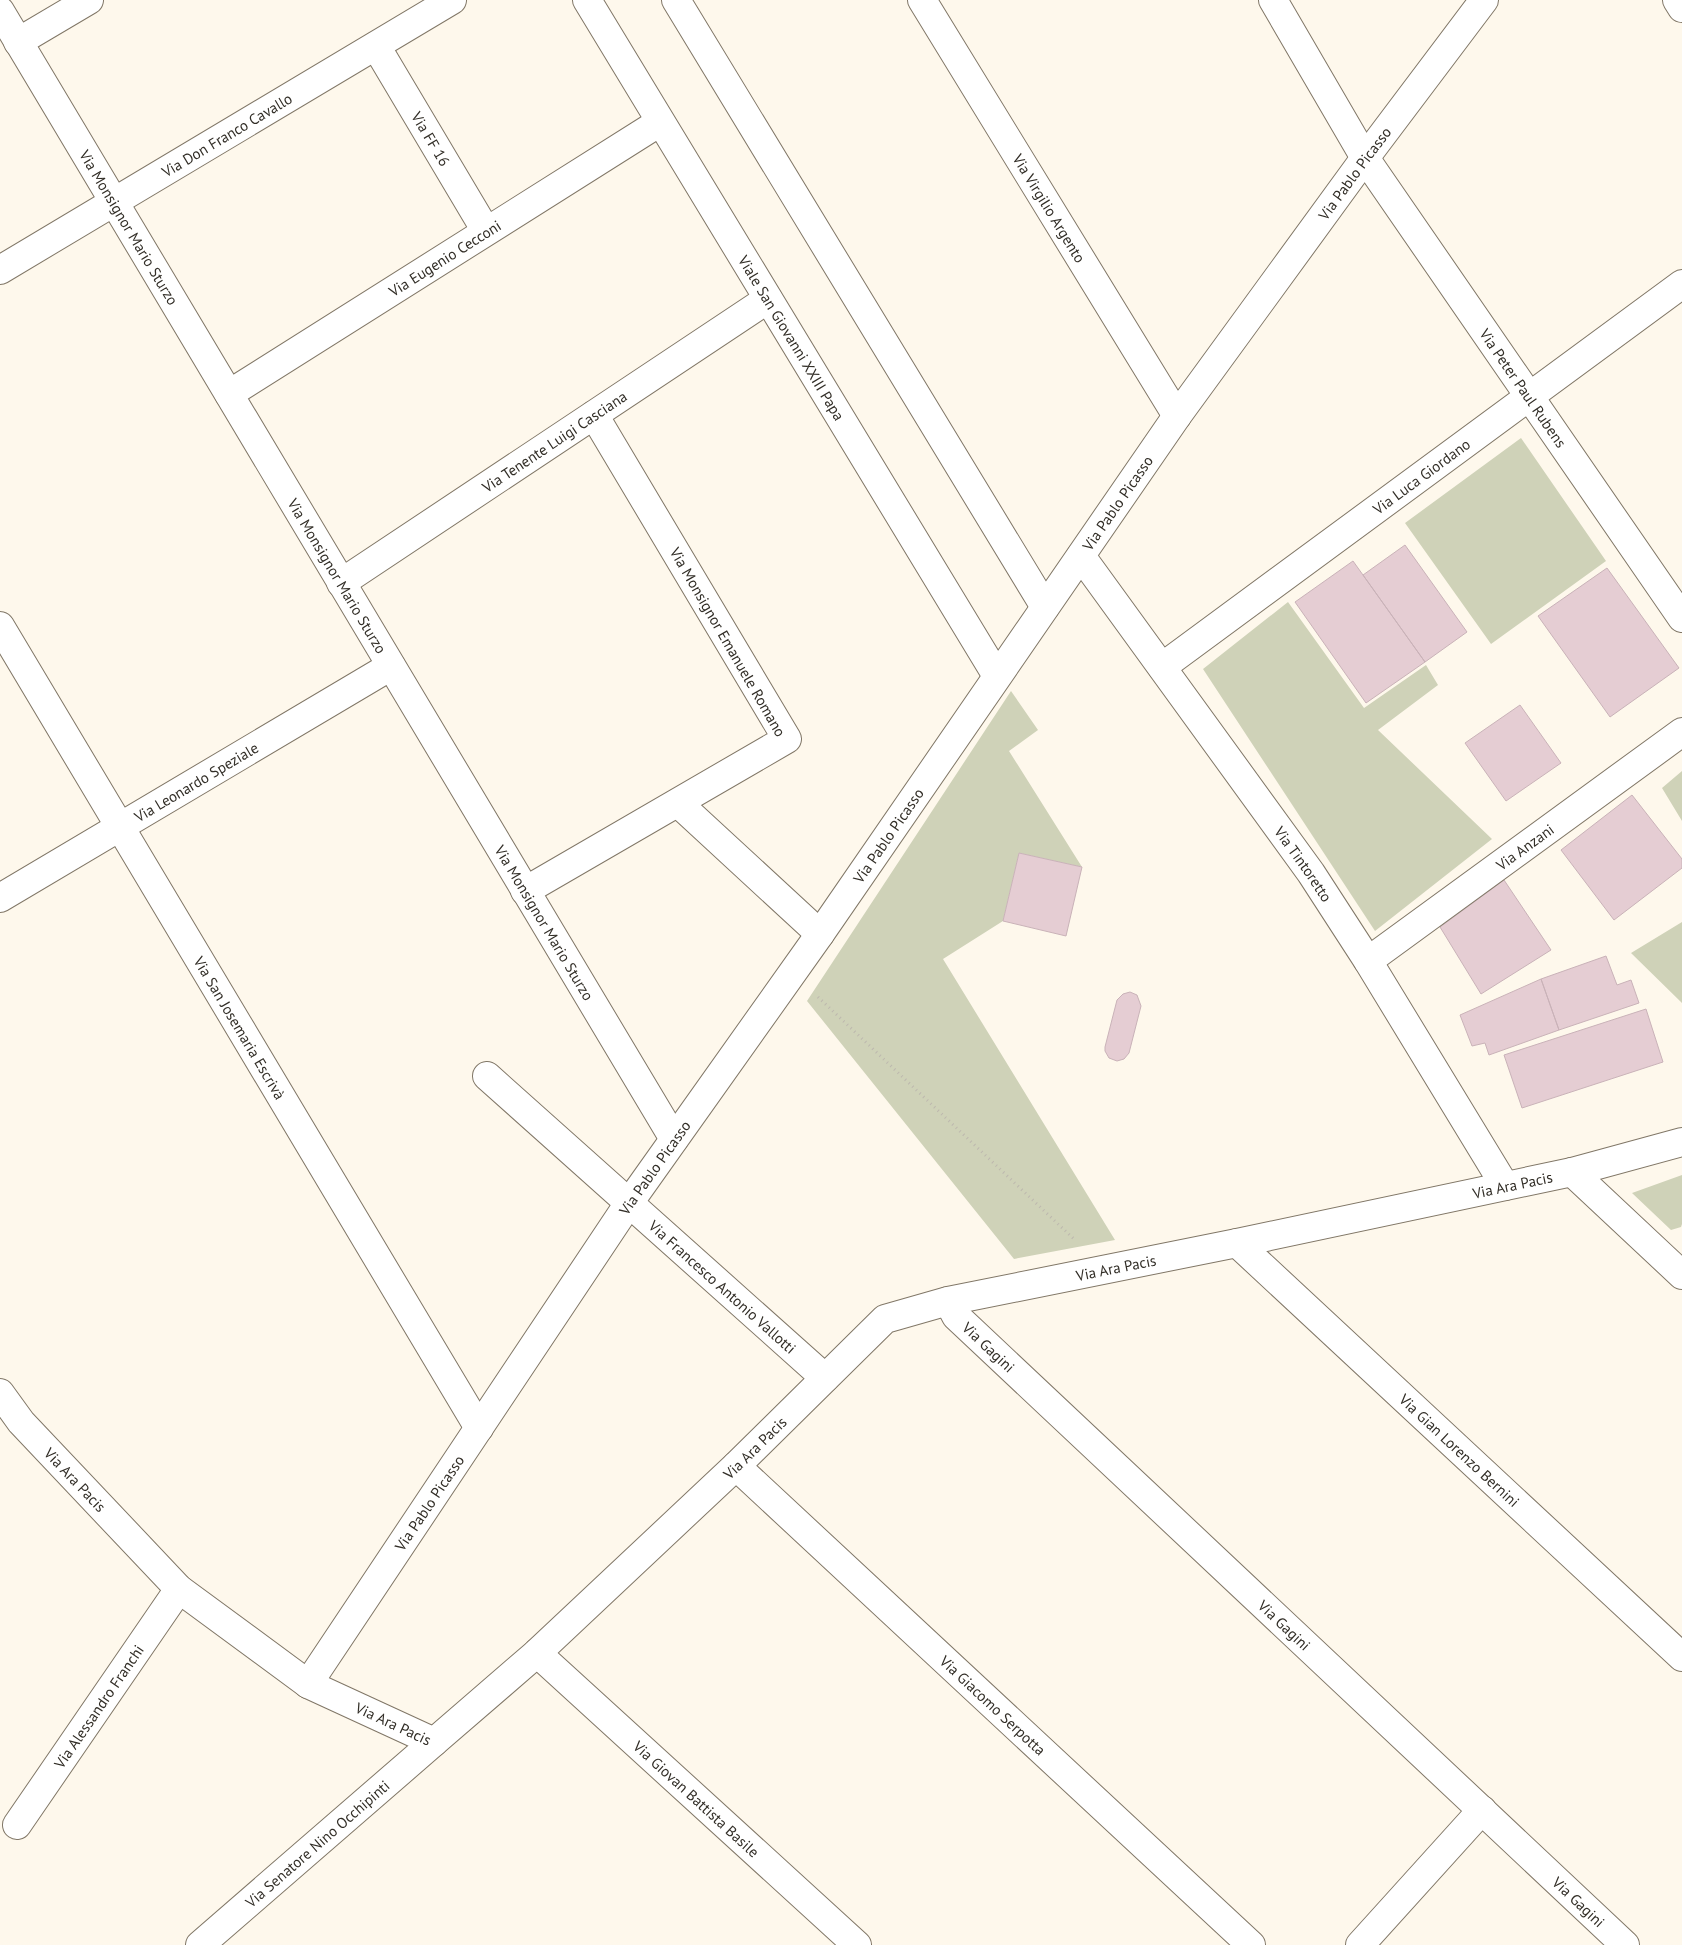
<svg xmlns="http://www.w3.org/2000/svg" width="1682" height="1945" font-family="'PT Sans',sans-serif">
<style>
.green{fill:#cfd2b8}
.building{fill:#e5cdd3;stroke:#c9b2b8}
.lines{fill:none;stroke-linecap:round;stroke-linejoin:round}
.minor-casing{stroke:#817767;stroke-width:30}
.path{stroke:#bdb8ae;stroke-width:3;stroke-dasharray:1 4;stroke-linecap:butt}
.minor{stroke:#fff;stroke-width:28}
.labels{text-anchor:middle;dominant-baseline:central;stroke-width:4;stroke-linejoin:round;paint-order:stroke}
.street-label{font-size:15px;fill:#322e27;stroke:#fff}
</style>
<rect width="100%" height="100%" fill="#fef8ec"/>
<path class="green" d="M1521,438L1606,561L1491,644L1405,523Z
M1288,602L1364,708L1426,665L1438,685L1378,730L1492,839L1375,931L1203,669Z
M1011,691L1038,730L1009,751L1082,867L1019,853L1003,921L943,959L1115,1240L1014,1259L807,1001Z
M1682,771V821L1662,788Z
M1682,922V1003L1631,953Z
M1682,1175V1224L1681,1227L1671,1230L1632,1193Z"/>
<path class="building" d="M1405,545L1467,632L1425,662L1363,575Z
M1353,561L1425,662L1366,703L1295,602Z
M1607,568L1679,668L1610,717L1538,616Z
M1520,705L1561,763L1506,801L1465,743Z
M1632,795L1682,859V868L1614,920L1561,850Z
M1019,853L1082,867L1066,936L1003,921Z
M1504,880L1551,950L1481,994L1440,927Z
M1606,956L1617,985L1631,980L1639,1003L1559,1030L1541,979Z
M1541,979L1559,1030L1489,1055L1485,1043L1472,1046L1460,1015Z
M1130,992L1137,995L1141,1006L1129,1053L1124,1059L1117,1061L1109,1058L1105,1051V1047L1117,1000L1123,994Z
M1646,1009L1663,1062L1522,1108L1504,1055Z"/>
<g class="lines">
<defs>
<g id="minor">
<path id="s1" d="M587,0L997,676"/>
<path d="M676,0L1045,607"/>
<path id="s2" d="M922,0L1177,416"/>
<path id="s3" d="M1273,0L1365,158L1682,618"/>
<path d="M1677,0L1682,8"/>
<path id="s4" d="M0,11L674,1139"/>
<path d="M18,42L89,0"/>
<path id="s5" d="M376,46L486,231"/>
<path id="s6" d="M0,270L452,0"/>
<path id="s7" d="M229,394L660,122"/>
<path id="s8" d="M1081,556L1311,873L1368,961L1505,1186"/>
<path id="s9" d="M341,583L768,299"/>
<path id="s10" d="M0,626L479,1428"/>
<path id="s11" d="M1162,667L1682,284"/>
<path d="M678,803L820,934"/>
<path d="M525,891L787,739L594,415"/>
<path id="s12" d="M0,898L391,666"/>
<path id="s13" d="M1368,961L1682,732"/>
<path id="s14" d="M487,1076L825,1378"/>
<path d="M1572,1172L1682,1275"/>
<path id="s15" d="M1237,1243L1682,1657"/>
<path id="s16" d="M948,1301L956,1316L1625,1945"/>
<path id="s17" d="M0,1393L21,1422L179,1589L308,1684L434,1742L537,1653L736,1466L885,1319L948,1301L1237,1243L1572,1172L1682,1142"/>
<path id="s18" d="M736,1466L1251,1945"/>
<path id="s19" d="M537,1653L857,1945"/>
<path id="s20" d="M308,1684L629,1203L820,934L1177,416L1365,158L1484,0"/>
<path id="s21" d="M17,1825L179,1589"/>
<path id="s22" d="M200,1945L434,1742"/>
<path d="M1360,1945L1482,1810"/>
</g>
</defs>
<use href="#minor" class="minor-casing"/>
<path class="path" d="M818,997L1075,1240"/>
<use href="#minor" class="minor"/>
</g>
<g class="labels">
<g class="street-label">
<text stroke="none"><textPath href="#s6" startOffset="264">Via Don Franco Cavallo</textPath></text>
<text stroke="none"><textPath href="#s5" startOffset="108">Via FF 16</textPath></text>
<text stroke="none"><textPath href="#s20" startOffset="1838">Via Pablo Picasso</textPath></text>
<text stroke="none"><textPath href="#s2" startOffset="244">Via Virgilio Argento</textPath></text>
<text stroke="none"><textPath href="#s4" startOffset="252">Via Monsignor Mario Sturzo</textPath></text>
<text stroke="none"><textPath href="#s7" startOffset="255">Via Eugenio Cecconi</textPath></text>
<text stroke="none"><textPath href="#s1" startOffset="395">Viale San Giovanni XXIII Papa</textPath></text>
<text stroke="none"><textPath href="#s3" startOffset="462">Via Peter Paul Rubens</textPath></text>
<text stroke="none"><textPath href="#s9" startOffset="256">Via Tenente Luigi Casciana</textPath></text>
<text stroke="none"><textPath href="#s11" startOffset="322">Via Luca Giordano</textPath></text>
<text stroke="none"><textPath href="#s20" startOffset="1432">Via Pablo Picasso</textPath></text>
<text stroke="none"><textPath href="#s4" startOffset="658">Via Monsignor Mario Sturzo</textPath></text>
<text transform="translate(728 642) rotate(60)">Via Monsignor Emanuele Romano</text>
<text stroke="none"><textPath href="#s12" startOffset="228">Via Leonardo Speziale</textPath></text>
<text stroke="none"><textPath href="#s20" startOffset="1028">Via Pablo Picasso</textPath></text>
<text stroke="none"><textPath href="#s13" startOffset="194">Via Anzani</textPath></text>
<text stroke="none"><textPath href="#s8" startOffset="380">Via Tintoretto</textPath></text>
<text stroke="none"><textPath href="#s4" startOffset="1062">Via Monsignor Mario Sturzo</textPath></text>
<text stroke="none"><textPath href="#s10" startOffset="468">Via San Josemaria Escrivà</textPath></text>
<text stroke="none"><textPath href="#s20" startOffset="622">Via Pablo Picasso</textPath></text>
<text stroke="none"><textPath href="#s17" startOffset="1825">Via Ara Pacis</textPath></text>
<text stroke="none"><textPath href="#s17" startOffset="1420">Via Ara Pacis</textPath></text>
<text stroke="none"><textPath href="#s14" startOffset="316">Via Francesco Antonio Vallotti</textPath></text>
<text stroke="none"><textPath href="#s16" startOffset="62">Via Gagini</textPath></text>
<text stroke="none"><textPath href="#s17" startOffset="1000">Via Ara Pacis</textPath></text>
<text stroke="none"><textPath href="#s15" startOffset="304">Via Gian Lorenzo Bernini</textPath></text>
<text stroke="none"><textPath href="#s17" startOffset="115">Via Ara Pacis</textPath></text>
<text stroke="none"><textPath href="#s20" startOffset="218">Via Pablo Picasso</textPath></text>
<text stroke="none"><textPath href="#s16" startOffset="468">Via Gagini</textPath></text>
<text stroke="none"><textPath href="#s18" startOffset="351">Via Giacomo Serpotta</textPath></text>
<text stroke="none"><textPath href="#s21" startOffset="144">Via Alessandro Franchi</textPath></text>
<text stroke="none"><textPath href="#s17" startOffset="520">Via Ara Pacis</textPath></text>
<text stroke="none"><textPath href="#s19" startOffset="216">Via Giovan Battista Basile</textPath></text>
<text stroke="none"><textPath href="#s22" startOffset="155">Via Senatore Nino Occhipinti</textPath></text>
<text stroke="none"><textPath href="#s16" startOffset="872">Via Gagini</textPath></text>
</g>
</g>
</svg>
